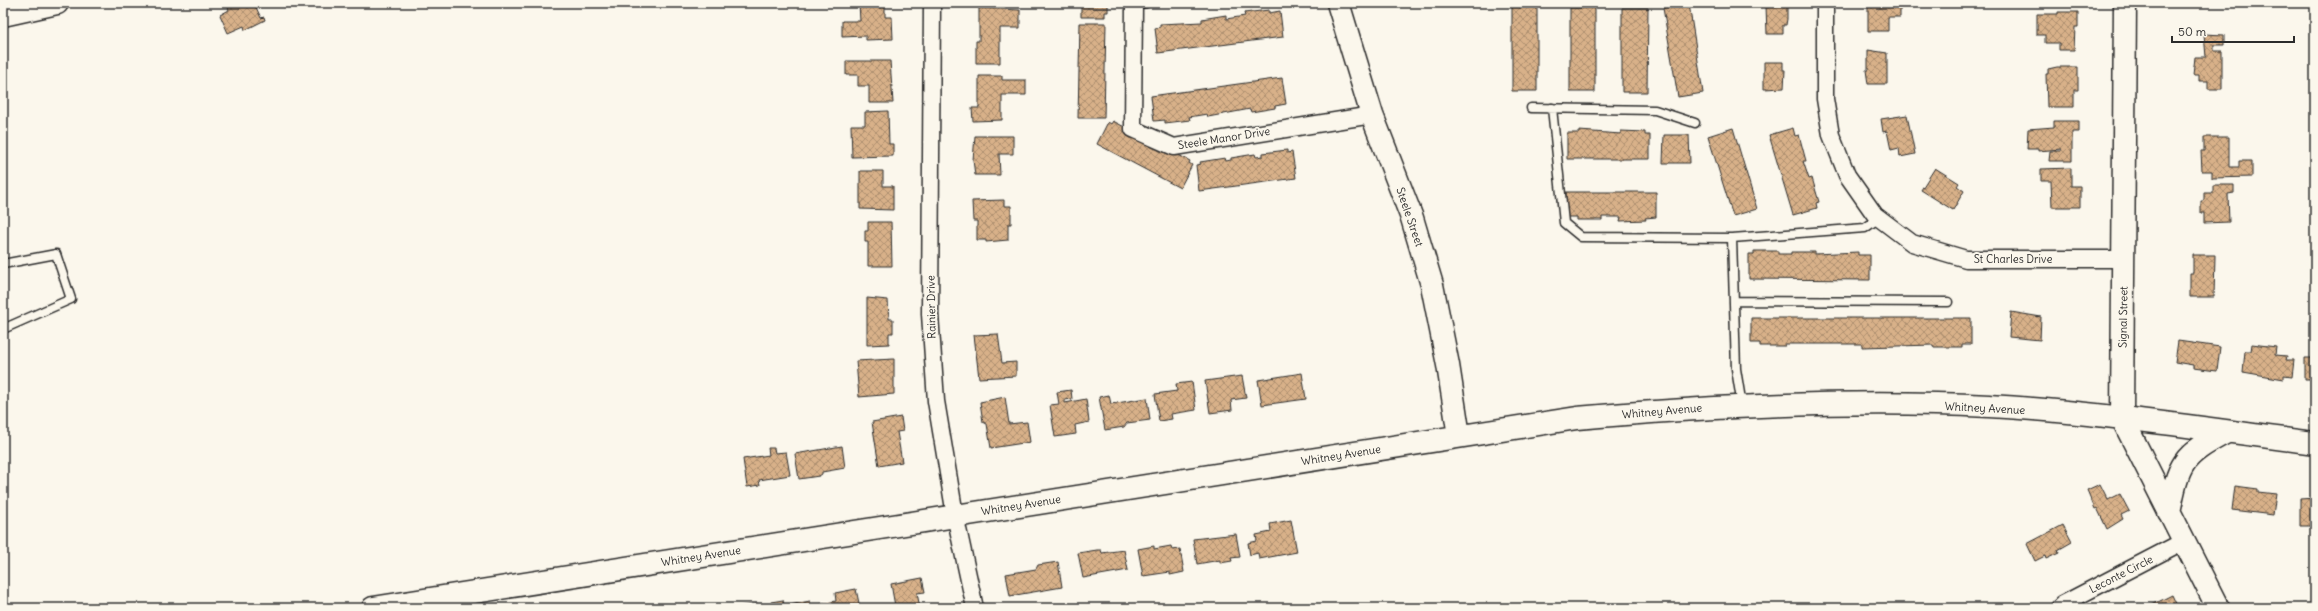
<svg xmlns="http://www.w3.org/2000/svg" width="2318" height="611" font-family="Delius,sans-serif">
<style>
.building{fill:url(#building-cross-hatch);stroke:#2b2b2b}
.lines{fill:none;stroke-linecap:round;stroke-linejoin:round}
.lane-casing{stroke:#2b2b2b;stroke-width:11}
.street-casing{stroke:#2b2b2b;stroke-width:19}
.secondary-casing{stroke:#2b2b2b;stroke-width:25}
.lane{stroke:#fbf7ec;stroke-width:8}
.street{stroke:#fbf7ec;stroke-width:16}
.secondary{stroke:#fbf7ec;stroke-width:22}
.labels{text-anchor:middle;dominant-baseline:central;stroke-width:4;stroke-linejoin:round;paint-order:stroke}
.street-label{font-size:11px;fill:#2b2b2b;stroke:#fbf7ec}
</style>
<defs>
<pattern id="building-cross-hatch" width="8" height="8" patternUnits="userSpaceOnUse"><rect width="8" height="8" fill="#d8b189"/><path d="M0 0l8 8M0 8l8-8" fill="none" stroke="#af9070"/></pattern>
</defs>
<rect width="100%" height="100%" fill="#fbf7ec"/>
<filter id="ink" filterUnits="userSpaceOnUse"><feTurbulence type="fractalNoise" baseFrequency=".025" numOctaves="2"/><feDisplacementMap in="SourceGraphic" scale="8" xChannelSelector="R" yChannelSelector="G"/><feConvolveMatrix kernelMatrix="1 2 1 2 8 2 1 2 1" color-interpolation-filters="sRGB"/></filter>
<g filter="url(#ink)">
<path class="building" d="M230,3H254L261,18L264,17L265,20L245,30L244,26L228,33L220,15L229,10L227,5Z
M859,3H885V17H892L893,39L866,40V36L842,37V21H860Z
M1081,3H1108V12H1105V17H1081Z
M1868,3H1900V17H1888V31H1868Z
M1689,4L1703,93L1678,97L1663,8Z
M1787,5V19L1786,25H1783V34H1767L1766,6Z
M1512,7H1537V91H1512Z
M979,8L1020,10V28H1000V63H976V41H979Z
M1570,8H1595V92H1570Z
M1622,8H1648L1647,92H1622Z
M1269,10V13L1280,11L1283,37L1158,53L1155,28L1160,27V24L1202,22V19L1226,15V19L1245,16L1244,13Z
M2058,12H2078V27H2075L2074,50H2059V43H2045V35H2037V14H2058Z
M1080,23H1106L1104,118H1078Z
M2204,34L2224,35V45H2214V51H2222V89H2208V81H2199V75H2193L2195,57H2206Z
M1868,50L1887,53V84H1868L1866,70H1868Z
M846,61H890L893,103H869V86H858V75H846Z
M1764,62H1783V70H1785L1784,88L1764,89Z
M2057,67H2078V90H2074V107H2047L2046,74H2048V69Z
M979,76H1002V80H1026V95H1002V120L973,121L972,108H979Z
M1282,78L1286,104L1275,106V108L1251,112L1250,109L1208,117L1207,114L1189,117L1190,120L1165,123V120L1154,121L1151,96Z
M888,111L889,144H893V156L852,157L851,125H865V112Z
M1907,115L1915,154L1900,157L1899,148L1891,150L1887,131L1883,132L1881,119Z
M1113,121L1190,161L1189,163L1192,165L1180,188L1097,144L1108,122L1111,124Z
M2054,121H2079V132H2072V161H2049L2050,151H2061V149L2038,151V149H2027L2028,129L2054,127Z
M1733,128L1757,209L1733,216L1708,136Z
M1793,128L1795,136L1799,135L1806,161H1803L1809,179L1812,178L1819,202L1816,203L1817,208L1793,215L1769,135Z
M1579,131L1621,134V131L1645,132V135H1650V159H1567V133H1579Z
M1664,135H1689L1690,163H1663Z
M975,136H1013V154H999L1000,175H975L973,160Z
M2204,137H2229V167H2239V161H2252V177L2212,178V171H2202L2201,151H2204Z
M1287,150V153L1292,152L1296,178L1199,191L1196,165L1201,164L1200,162L1225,158L1226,161L1231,160V158L1255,154L1256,157L1263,156V153Z
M1935,168L1959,183L1957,186L1964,191L1953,210L1921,190Z
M2071,168V186H2080V207H2052L2051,181H2041V169Z
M860,171H883V186H893V210L860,209Z
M2213,185H2234V193L2228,194L2229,222L2204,223V213H2201V201H2204V193H2213Z
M1566,192H1656V217L1645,218L1646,220L1620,221L1621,217H1602V220H1577V217H1566Z
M1004,200V206H1011V224H1008V240L986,242V240H977V221H973L972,201Z
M868,222H891L892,266H868V242H865V231H868Z
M1754,251H1778V254H1791V252H1815V254L1858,252V255H1870V280L1749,279V254H1754Z
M2193,255H2215L2214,297H2190V273H2193Z
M867,298L888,300L889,319H893V333H889V344L867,345Z
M2011,312L2041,317L2040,340L2009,337Z
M1751,318H1971V344H1962V347H1934L1933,345L1862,347V344H1785V346H1760V343H1751Z
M998,334L1002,363L1016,362V376L979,378L974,335Z
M2178,341L2220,347L2217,371L2193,368V365L2175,362Z
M2252,344L2276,347L2275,355L2287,356L2286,360H2294L2292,377L2284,376V379L2243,372L2245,351H2251Z
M2305,358H2315V380H2305Z
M894,359V394L859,397L856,361Z
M1302,373L1306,399L1262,405L1258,380Z
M1242,376L1246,398L1231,400L1232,410L1210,413L1205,381Z
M1192,382L1196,410L1171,414L1172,419L1159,421L1155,394L1177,391L1176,384Z
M1071,390L1072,399L1065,400V403L1086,399L1089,422L1075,425L1076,434L1055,437L1050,405L1059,404L1057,392Z
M1109,395L1111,404L1147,398L1150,420L1127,423L1124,427L1105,430L1099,397Z
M1005,397L1009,424L1027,422L1030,442L991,448L987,424L983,422L980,402Z
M901,417L903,431L897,432L902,462L879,466L872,422Z
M842,446L845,468L822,472V474L819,476L799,479L795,454Z
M768,448H774L775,453L786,452L790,475L759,480L760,485L747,487L743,459L769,455Z
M2100,484L2108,500L2120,494L2129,511L2121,515L2123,519L2107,529L2097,508L2095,509L2087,490Z
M2235,486L2258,489V492L2276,494L2273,515L2232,510Z
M2315,498V526H2300V499Z
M1291,520L1297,552L1259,559L1258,553L1250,555L1248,543L1257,541L1256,535L1271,532L1270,524Z
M2063,525L2072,542L2058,550L2059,553L2046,559L2045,556L2035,561L2027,544Z
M1236,534L1240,557L1231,558L1232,561L1220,563V560L1197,564L1193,539Z
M1154,546V549L1171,546L1172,550L1180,549L1184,572L1170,575V572L1143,576L1138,549Z
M1097,550H1101L1102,553L1124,550L1128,570L1083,578L1078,553Z
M1058,562L1062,587L1010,596L1006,574L1036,569L1038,565Z
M922,578L925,592L917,593L920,608H893L895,606L891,584Z
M856,589L860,608H822L821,604L836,601L835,593Z
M2172,595L2178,608H2146Z
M783,600L784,606L810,601L811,608H772L771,602Z
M758,604L759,608H737V607Z"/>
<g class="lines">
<defs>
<path id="lane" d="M1134,5L1146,3
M1531,108L1655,110L1695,123
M1552,108L1564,223L1581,237L1732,238
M3,264L56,254L71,299L3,329
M1734,301L1948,302
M1742,406L1736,369L1732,238L1865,228L1879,218"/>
<path id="street" d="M932,3L930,314L936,401L955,515L975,608
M1134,3L1133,129L1174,147L1372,115
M1825,3V99L1831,135L1847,175L1875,215L1912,243L1966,259H2123
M2059,608L2063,604L2184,541"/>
<path id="secondary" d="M1338,3L1372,115L1412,218L1432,285L1448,365L1459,436
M2125,3L2122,418L2218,608
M3,15L57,3
M2169,512C2179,463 2181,456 2227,432
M373,608L1577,418C1714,406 1852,399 1989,406C2098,412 2207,429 2315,443"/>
</defs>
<use href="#lane" class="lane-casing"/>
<use href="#street" class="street-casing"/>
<use href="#secondary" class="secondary-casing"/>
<use href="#lane" class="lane"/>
<use href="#street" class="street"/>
<use href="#secondary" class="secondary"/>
</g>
</g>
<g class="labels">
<g class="street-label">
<text transform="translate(1224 138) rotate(-9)">Steele Manor Drive</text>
<text transform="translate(1410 217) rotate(71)">Steele Street</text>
<text x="2013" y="259">St Charles Drive</text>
<text transform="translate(931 307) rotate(-91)">Rainier Drive</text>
<text transform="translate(2123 317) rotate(-89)">Signal Street</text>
<text transform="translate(1985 408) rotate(3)">Whitney Avenue</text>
<text transform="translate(1662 411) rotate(-5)">Whitney Avenue</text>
<text transform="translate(1341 455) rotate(-9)">Whitney Avenue</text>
<text transform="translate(1021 505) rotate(-9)">Whitney Avenue</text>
<text transform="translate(701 556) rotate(-9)">Whitney Avenue</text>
<text transform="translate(2121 574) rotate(-27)">Leconte Circle</text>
</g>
</g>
<rect width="2318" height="611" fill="none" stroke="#fbf7ec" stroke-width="16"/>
<rect x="8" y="8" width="2302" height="595" fill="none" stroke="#2b2b2b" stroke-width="1.5" filter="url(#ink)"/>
<path d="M2172 36v6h122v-6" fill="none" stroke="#2b2b2b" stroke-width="2"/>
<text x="2178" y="36" font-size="12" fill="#2b2b2b" stroke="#fbf7ec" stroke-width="3" paint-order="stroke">50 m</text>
</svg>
